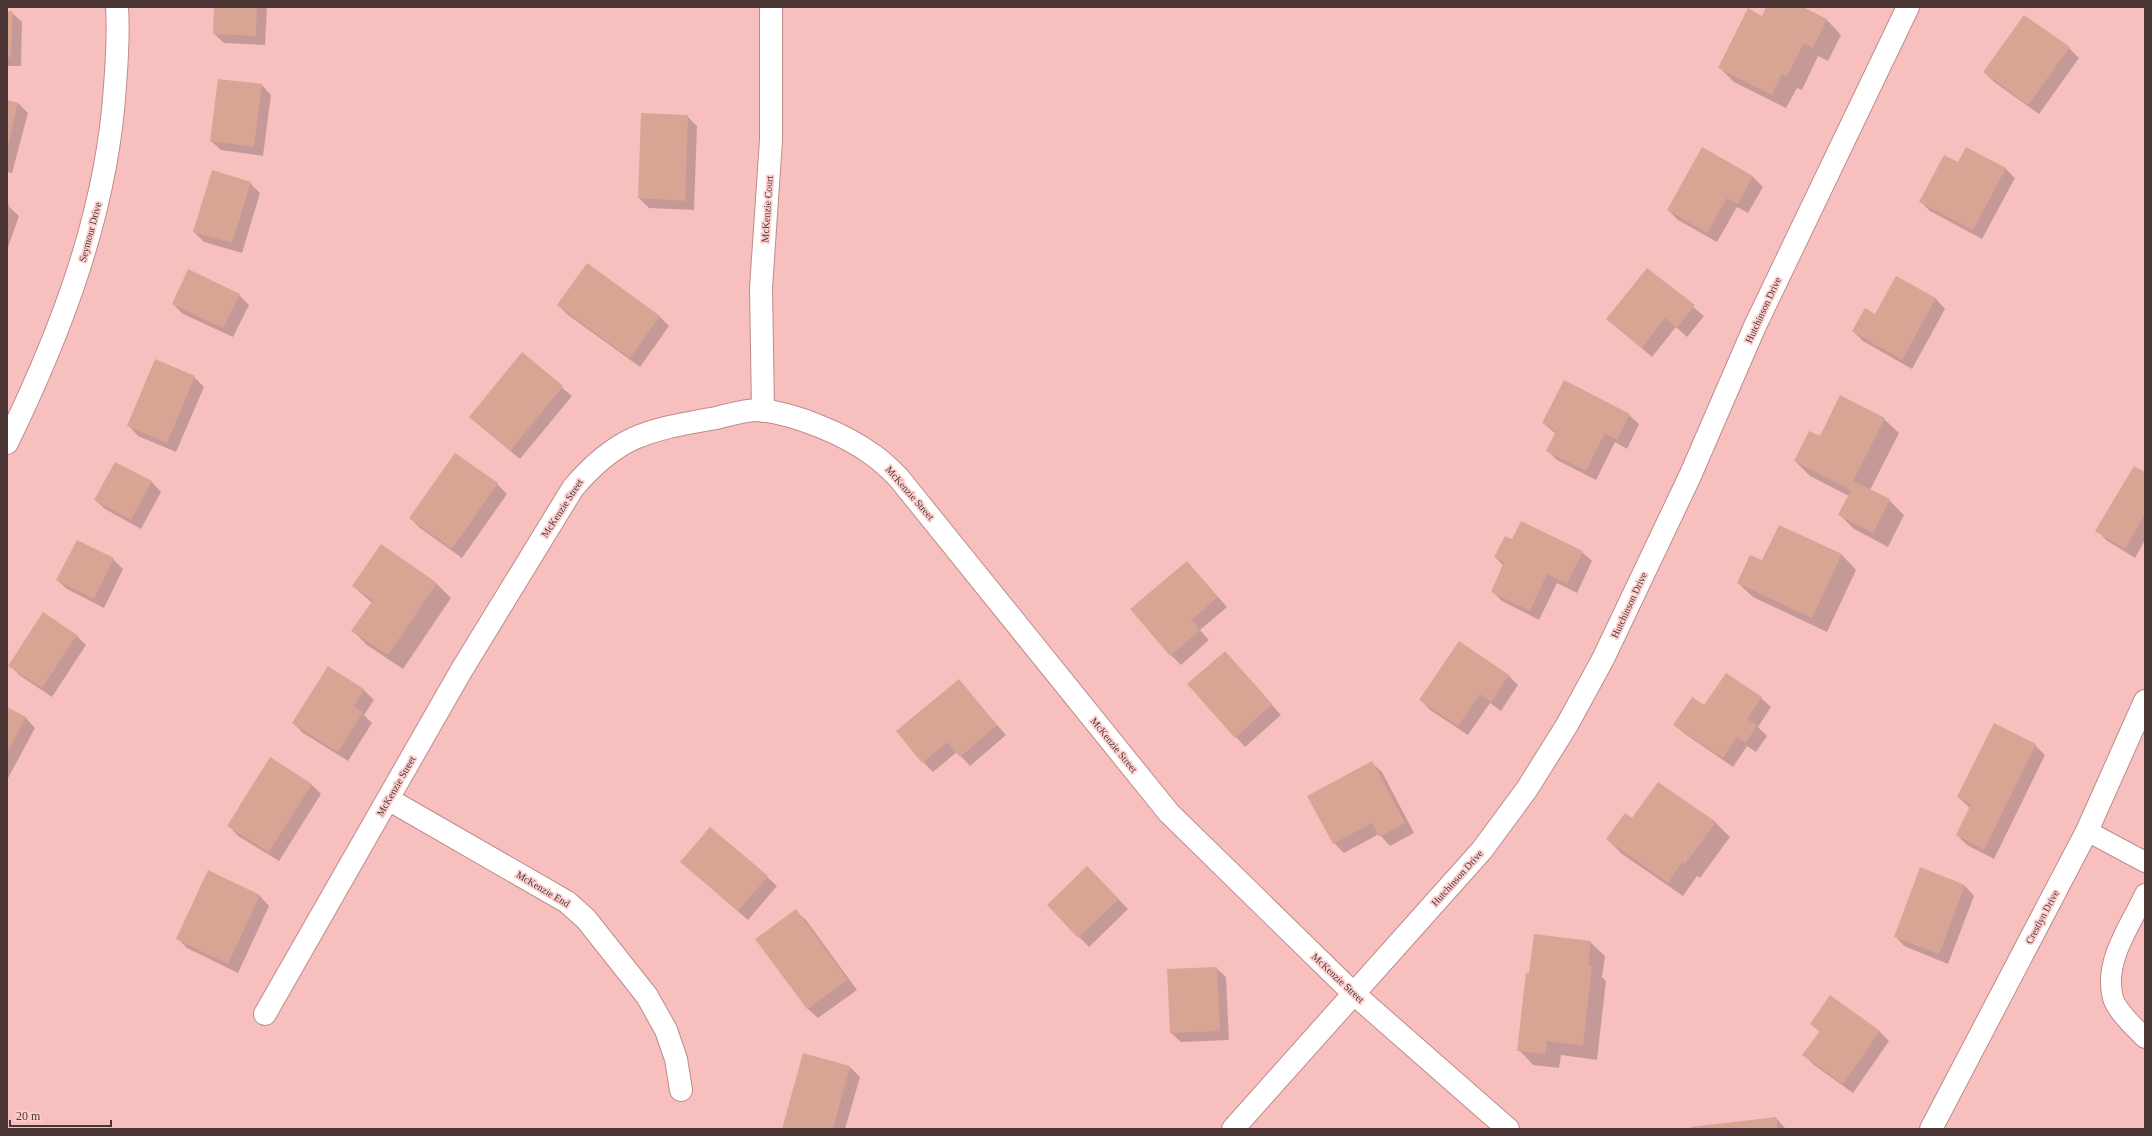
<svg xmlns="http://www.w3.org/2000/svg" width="2152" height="1136" font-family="Georgia,serif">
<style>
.shadow{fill:#0003}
.building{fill:#d8a595}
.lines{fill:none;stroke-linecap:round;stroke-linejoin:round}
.lane-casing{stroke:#bf8b8a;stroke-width:22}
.street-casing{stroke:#bf8b8a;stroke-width:24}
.lane{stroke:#fff;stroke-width:20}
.street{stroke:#fff;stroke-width:22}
.labels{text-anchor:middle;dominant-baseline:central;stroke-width:3.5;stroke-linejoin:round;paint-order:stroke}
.street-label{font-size:10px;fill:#4b3535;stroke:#fdd0cf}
</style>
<rect width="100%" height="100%" fill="#f7c0bf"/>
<path class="shadow" d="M215,7H267L265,45L224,43L214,34Z
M1767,7H1801L1827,20L1841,35L1828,61L1818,56L1802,90L1797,88L1786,108L1734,82L1719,67L1762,17Z
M7,12L12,13L22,22L21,66H7Z
M2069,48L2079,58L2039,114L1994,82L1984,72Z
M262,85L271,95L263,156L221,150L211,141Z
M7,101L18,103L28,113L12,173L7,172Z
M687,116L697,126L694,210L649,208L639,198Z
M1703,148L1753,177L1763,187L1748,213L1737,207L1717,242L1678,220L1668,210Z
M1958,164L2005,168L2015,178L1982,239L1930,211L1921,202Z
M250,183L260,193L242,253L204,242L194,232Z
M7,205L19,216L7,250Z
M588,264L660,317L669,326L640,367L568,315L558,305Z
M1647,269L1704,316L1687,337L1676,327L1652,357L1607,319Z
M1896,278L1936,299L1945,309L1912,369L1863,341L1853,331L1875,316Z
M239,295L249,305L233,337L183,314L173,304Z
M522,354L572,396L520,459L470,417Z
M194,377L204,387L176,452L138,436L129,426Z
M1629,415L1639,424L1627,449L1615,442L1596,480L1557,460L1547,450L1556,434L1543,423Z
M1884,419L1899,433L1870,490L1889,500L1904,515L1888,547L1854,529L1840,515L1849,496L1810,476L1795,461L1820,437Z
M455,455L497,484L507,494L462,558L420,528L410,518Z
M115,463L152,482L161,492L141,529L105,509L95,500Z
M2145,473V540L2135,558L2106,540L2097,530Z
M1779,526L1842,555L1856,570L1827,632L1753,597L1738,583L1763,562Z
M1512,541L1582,552L1592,561L1577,593L1557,583L1539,620L1502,601L1492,591L1504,566L1495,557Z
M381,545L437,584L451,598L403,669L367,645L353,631L372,603L353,586Z
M113,559L123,569L104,608L67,589L57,580Z
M1187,562L1227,607L1200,630L1209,640L1181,665L1171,655Z
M76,635L86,645L52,697L19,675L10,665Z
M1225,652L1281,715L1245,747L1236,737Z
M328,667L364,690L374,700L364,715L372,723L348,761L303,733L293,723Z
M1508,675L1518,685L1501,711L1490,703L1468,735L1430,710L1421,700Z
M958,680L1006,735L970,766L957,752L933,772L923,762Z
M1761,698L1771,707L1758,727L1767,736L1756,752L1747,746L1733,767L1685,734L1675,725L1705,707Z
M7,708L26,718L35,728L7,780Z
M2035,745L2045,755L1994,859L1967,845L1957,835L1970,808L1958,797Z
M1372,763L1382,772L1414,833L1390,846L1379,834L1344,853L1334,843Z
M311,784L321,794L279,861L238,836L229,826Z
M1633,819L1715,822L1730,837L1700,878L1697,876L1683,896L1622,854L1607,839Z
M681,862L767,877L777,886L748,920Z
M209,871L260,896L269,906L238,973L187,948L177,938Z
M1097,877L1128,909L1089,947L1048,905Z
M1965,886L1974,896L1948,964L1904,946L1895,936Z
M796,911L806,920L857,990L818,1018L808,1009L757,939Z
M1590,942L1605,956L1602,977L1606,981L1597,1060L1561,1055L1559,1068L1533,1065L1519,1050L1530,974Z
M1216,968L1226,977L1229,1040L1181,1042L1171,1033Z
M1811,1024L1879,1031L1889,1041L1853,1093L1814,1065L1804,1055L1820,1032Z
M803,1054L850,1067L860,1077L845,1129H783Z
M1776,1118L1786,1129H1692Z"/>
<path class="building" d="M214,7H257L256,36L213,34Z
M1766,7H1803L1827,19L1813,48L1804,43L1787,76L1782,74L1772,95L1718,68L1748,8L1762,16Z
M7,11L13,12L11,57H7Z
M2024,15L2070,47L2028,105L1983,72Z
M218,79L262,84L254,147L210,141Z
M7,100L18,103L8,145H7Z
M641,113L688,115L685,201L638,198Z
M1702,147L1753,176L1738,204L1727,198L1707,233L1667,210Z
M1966,147L2006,168L1973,230L1919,202L1944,155L1958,162Z
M212,170L251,182L232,243L193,232Z
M7,204L10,205L7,214Z
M587,263L660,316L630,358L557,305Z
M1647,268L1695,305L1677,328L1665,318L1642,348L1606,319Z
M188,269L240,294L223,328L172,304Z
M1896,276L1936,298L1902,360L1852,331L1865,308L1875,314Z
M522,352L563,386L510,451L469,417Z
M155,359L195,376L167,443L127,426Z
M1564,380L1630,414L1617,440L1605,433L1586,471L1546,451L1556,431L1542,423Z
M1840,395L1885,418L1853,481L1890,499L1873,533L1838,515L1851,490L1794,461L1809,431L1820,436Z
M455,453L498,483L452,549L409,518Z
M115,462L152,481L131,520L94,500Z
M2134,466L2145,472V514L2125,549L2095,531Z
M1521,521L1583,551L1567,584L1547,574L1530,611L1491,592L1504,562L1494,557L1505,536L1512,539Z
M1779,525L1842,554L1812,618L1737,583L1750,555L1762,560Z
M77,540L114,558L94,599L56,580Z
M381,544L437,583L388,655L351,631L373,600L352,586Z
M1187,561L1218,597L1191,620L1200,630L1170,656L1130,609Z
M43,612L77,635L42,688L8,666Z
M1459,641L1509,675L1491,702L1480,694L1458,726L1419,700Z
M1225,651L1272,704L1235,738L1187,684Z
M328,666L364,689L354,706L363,712L338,752L292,723Z
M1726,673L1762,697L1747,719L1757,725L1746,743L1737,737L1723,758L1673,725L1692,697L1704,705Z
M959,679L997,725L960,757L947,742L922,763L896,731Z
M7,707L26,717L7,753Z
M1994,723L2036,744L1984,850L1956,835L1971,804L1957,797Z
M270,757L312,784L269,852L227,826Z
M1372,761L1405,823L1379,837L1372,823L1333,844L1307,796Z
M1658,782L1716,822L1685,864L1682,862L1668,883L1606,839L1625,813L1632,818Z
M710,827L768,876L738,911L680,862Z
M1087,866L1119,899L1078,938L1047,905Z
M1920,867L1965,885L1939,954L1894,937Z
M208,870L260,895L228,964L176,939Z
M796,909L848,980L807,1009L755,939Z
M1534,934L1591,941L1588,965L1592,966L1583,1046L1547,1041L1545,1054L1517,1051L1526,973H1529Z
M1217,967L1220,1031L1170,1033L1167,969Z
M1830,995L1880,1031L1843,1084L1802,1055L1820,1031L1810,1024Z
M803,1053L850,1066L833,1129H782Z
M1776,1117L1778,1129H1691V1127Z"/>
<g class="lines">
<defs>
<path id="lane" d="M2087,831L2145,862
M2145,894C2131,925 2103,961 2113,998C2116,1010 2136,1029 2145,1038"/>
<path id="street" d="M763,411L761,288L771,140V7
M7,443C62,330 107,212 115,86C117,59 119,34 117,7
M388,799L567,902L586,919L647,996L666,1030L676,1059L681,1090
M265,1014L461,671L573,488C619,434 649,430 716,418C729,415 747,409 761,410C795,414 845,434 873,455C882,461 890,469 898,477L1169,813L1353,993L1508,1129
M1233,1129L1482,850L1527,789L1567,725L1603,659L1690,476L1755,326L1908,7
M1931,1129L2087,831L2145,701"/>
</defs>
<use href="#lane" class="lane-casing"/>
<use href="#street" class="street-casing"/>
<use href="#lane" class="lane"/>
<use href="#street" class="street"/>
</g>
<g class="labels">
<g class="street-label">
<text transform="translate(767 209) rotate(-86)">McKenzie Court</text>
<text transform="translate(90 232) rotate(-75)">Seymour Drive</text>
<text transform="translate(1763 310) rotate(-65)">Hutchinson Drive</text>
<text transform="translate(910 493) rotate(49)">McKenzie Street</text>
<text transform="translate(562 508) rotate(-57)">McKenzie Street</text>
<text transform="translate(1629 605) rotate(-65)">Hutchinson Drive</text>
<text transform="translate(1114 745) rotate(51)">McKenzie Street</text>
<text transform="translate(396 786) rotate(-60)">McKenzie Street</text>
<text transform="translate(1457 878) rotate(-48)">Hutchinson Drive</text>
<text transform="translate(543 889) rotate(31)">McKenzie End</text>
<text transform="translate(2042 917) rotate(-62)">Crestlyn Drive</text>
<text transform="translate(1338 978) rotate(43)">McKenzie Street</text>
</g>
</g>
<rect width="2152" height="1136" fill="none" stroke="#4b3535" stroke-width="16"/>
<path d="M10 1120v6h101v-6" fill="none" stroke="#4b3535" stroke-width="2"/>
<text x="16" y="1120" font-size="12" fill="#4b3535" stroke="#fdd0cf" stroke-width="3" paint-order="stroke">20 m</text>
</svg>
